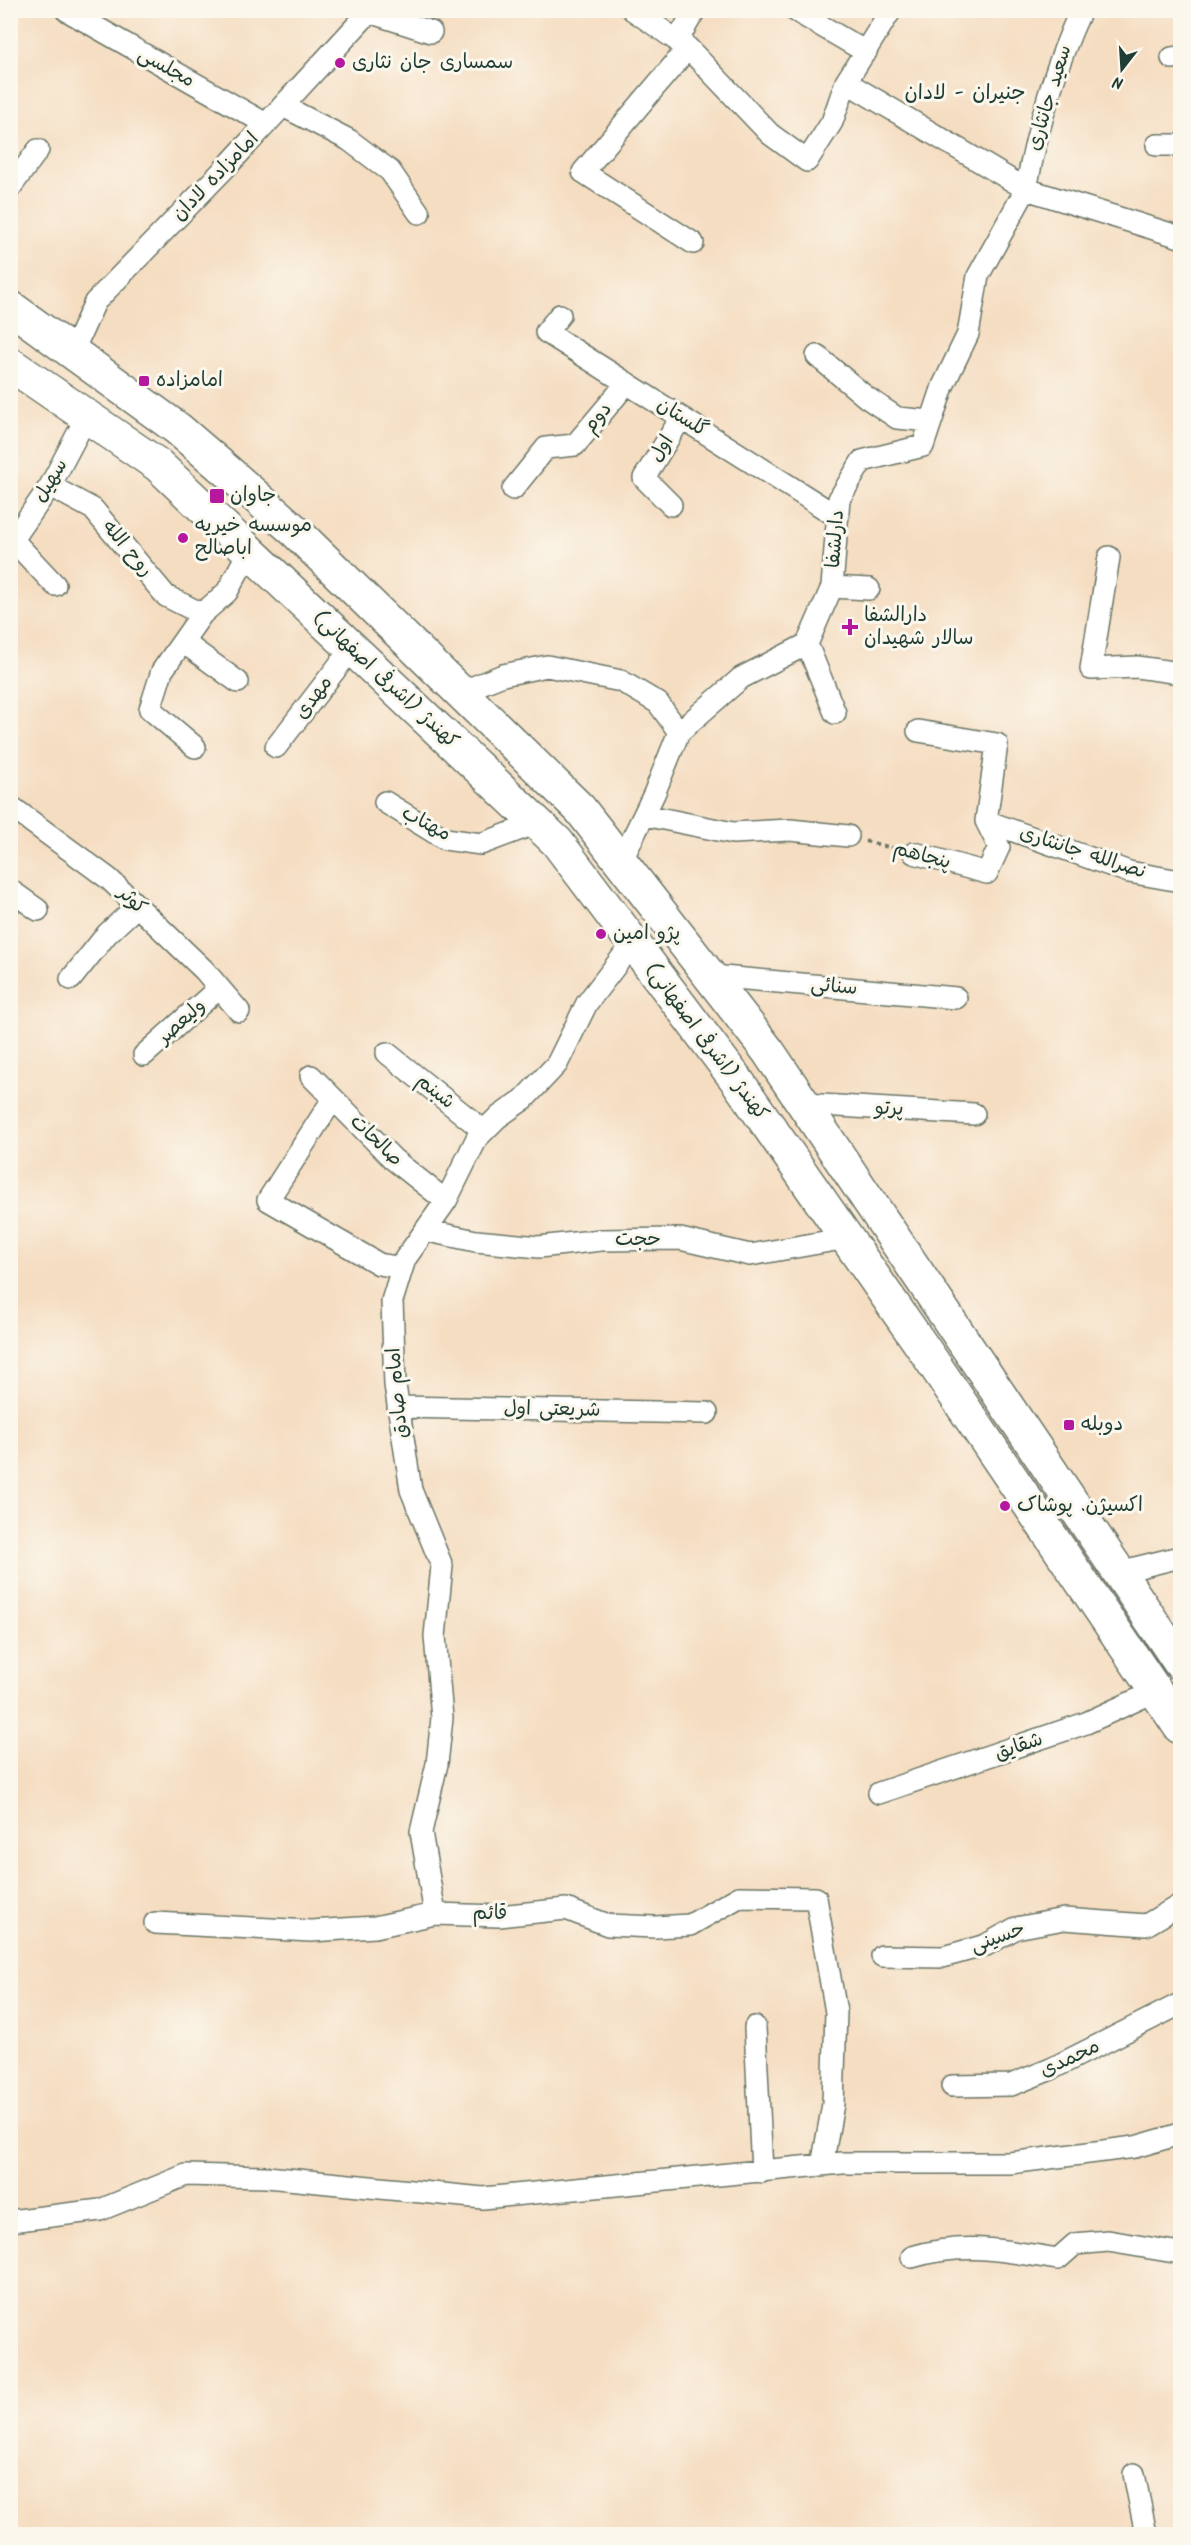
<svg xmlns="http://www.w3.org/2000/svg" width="1191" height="2545" font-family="Kalam,'Playpen Sans Arabic',sans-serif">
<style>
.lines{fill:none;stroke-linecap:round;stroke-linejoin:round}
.street-casing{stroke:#6a7565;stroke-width:24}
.primary-casing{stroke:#6a7565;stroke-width:36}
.path{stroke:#6a7565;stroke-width:4;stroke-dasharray:4.5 4.5;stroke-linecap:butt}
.street{stroke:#fff;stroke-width:21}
.primary{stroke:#fff;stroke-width:33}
.poi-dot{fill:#b5179e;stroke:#fbf7ec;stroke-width:2}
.labels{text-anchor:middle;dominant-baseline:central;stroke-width:6;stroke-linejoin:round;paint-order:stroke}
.poi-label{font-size:20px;fill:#1f3d34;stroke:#fbf7ec;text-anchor:start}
.street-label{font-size:20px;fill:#1f3d34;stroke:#fbf7ec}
.neighbourhood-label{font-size:21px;fill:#1f3d34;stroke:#fbf7ec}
</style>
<rect width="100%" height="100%" fill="#fbf7ec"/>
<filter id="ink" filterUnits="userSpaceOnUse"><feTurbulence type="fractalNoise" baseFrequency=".0167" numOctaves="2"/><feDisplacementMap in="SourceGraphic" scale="12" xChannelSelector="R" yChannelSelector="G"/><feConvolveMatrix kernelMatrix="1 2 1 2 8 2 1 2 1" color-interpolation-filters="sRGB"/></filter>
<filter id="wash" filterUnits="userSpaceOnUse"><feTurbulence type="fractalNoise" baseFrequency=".008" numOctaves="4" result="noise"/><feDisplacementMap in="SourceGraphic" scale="24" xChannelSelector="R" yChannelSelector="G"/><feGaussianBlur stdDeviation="1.35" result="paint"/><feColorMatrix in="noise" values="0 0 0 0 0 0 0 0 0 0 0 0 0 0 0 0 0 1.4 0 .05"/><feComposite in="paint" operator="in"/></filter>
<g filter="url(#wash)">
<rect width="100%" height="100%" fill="#f5ddc1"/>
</g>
<g filter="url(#ink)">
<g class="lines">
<defs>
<path id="street" d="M66,10L266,124
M633,10L688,48L770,134L807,161L832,122L846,82L891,10
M794,10L866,52
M369,12L431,32
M677,41L695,10
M688,48L583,172L693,243
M1172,58L1180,57
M846,82L1026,189C1038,126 1054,68 1081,10
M283,106L349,140L390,171L419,213
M1157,145H1180
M10,188L38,150
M560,315L546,332L838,517
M73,351L95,302L231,162L371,10
M817,356L866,397L897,418L931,421
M50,486L93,509L166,596L202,614
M513,489L546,448L575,445L627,383
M671,505L644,478L681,418
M10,537L55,585
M10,544L50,486L87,416
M1109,557L1091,669L1137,667L1180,673
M832,587L869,589
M183,642L238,682
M807,644L835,713
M461,692L503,675L547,666L621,681L658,703L679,732
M195,747L150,709L162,671L202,614L227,592L249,551
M276,747L352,648
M385,802L445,839L481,844L537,823
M10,806L109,879L204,970L239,1011
M644,815L733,833L790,830L848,836
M986,821L1129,872L1180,881
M914,853L987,873L999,847L986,821L997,744L918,731
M621,862L654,794L679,732L741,678L807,644L832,587L839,499L862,461L923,446L943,386L968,334L978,276L1026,189L1180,237
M10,890L38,910
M712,976L956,998
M71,979L107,934L137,906
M387,1053L484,1131
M144,1055L219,988
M311,1076L393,1159L446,1201
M333,1099L268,1200L379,1264L402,1268
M804,1104L974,1114
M428,1231L476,1241L539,1247L601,1240L680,1239L750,1255L847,1238
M398,1407L707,1413
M1119,1572L1180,1557
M879,1793L1086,1723L1156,1691
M435,1914L421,1832L437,1764L442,1718L435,1636L442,1566L411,1490L395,1385L392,1301L405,1259L446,1201L477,1138L497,1118L524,1099L557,1064L587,1003L633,943
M155,1923L311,1931L375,1927L435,1914L499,1916L566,1909L608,1925L655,1927L690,1925L739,1897L816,1898L836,2012L833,2104L822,2166
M882,1956L943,1957L986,1945L1016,1928L1064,1919L1146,1925L1180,1905
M755,2027L762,2172
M952,2086L1011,2085L1051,2069L1180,2004
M10,2221L100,2210L186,2175L267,2177L483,2198L842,2163H1010L1135,2147L1180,2134
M912,2257C966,2241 1004,2251 1058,2259L1075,2244L1108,2241L1180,2253
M1134,2474L1146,2534"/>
<path id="primary" d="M10,307L178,429L228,472L296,532L580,809L768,1051L1180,1663
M10,364L158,465L557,842L738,1082L926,1352L1180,1727"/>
</defs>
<use href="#street" class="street-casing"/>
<use href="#primary" class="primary-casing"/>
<path class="path" d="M865,841L896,849"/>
<use href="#street" class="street"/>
<use href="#primary" class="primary"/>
</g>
</g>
<g class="poi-dot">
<circle cx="340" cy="63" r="6"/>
<rect x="138" y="375" width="12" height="12" rx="3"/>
<rect x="209" y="488" width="16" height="16" rx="3"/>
<circle cx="183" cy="538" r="6"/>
<path d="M847 618h6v6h6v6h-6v6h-6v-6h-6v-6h6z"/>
<circle cx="601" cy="934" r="6"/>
<rect x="1063" y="1419" width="12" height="12" rx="3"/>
<circle cx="1005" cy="1506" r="6"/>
</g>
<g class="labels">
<g class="poi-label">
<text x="352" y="63">سمساری جان نثاری</text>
<text x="156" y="381">امامزاده</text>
<text x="230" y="496">جاوان</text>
<text x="195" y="526">موسسه خیریه<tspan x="195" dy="23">اباصالح</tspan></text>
<text x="864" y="616">دارالشفا<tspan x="864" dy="23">سالار شهیدان</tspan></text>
<text x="613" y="934">پژو امین</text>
<text x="1081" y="1425">دوبله</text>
<text x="1017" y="1506">اکسیژن. پوشاک</text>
</g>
<g class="street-label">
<text transform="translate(166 68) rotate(29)">مجلسی</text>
<text transform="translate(1050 98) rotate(-73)">سعید جانثاری</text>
<text transform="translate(216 177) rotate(-46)">امامزاده لادان</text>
<text transform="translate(598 418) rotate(-50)">دوم</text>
<text transform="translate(682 418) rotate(32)">گلستان</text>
<text transform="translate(662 449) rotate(-58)">اول</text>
<text transform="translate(51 481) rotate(-59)">سهیل</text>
<text transform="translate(836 539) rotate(-86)">دارلشفا</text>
<text transform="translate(127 549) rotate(50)">روح الله</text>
<text transform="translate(385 680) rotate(43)">کهندژ (اشرفی اصفهانی)</text>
<text transform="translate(314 698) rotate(-53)">مهدی</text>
<text transform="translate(426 824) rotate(28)">مهتاب</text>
<text transform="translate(1083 853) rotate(18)">نصرالله جاننثاری</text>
<text transform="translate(922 856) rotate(15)">پنجاهم</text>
<text transform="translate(132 901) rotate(44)">کوثر</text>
<text transform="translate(834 987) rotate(5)">سنائی</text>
<text transform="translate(182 1022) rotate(-42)">ولیعصر</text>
<text transform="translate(706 1042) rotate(53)">کهندژ (اشرفی اصفهانی)</text>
<text transform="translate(435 1092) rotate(39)">شبنم</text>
<text transform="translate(889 1109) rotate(3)">پرتو</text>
<text transform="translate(376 1141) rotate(44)">صالحات</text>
<text x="638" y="1240">حجت</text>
<text transform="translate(398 1393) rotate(-95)">امام صادق</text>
<text transform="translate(552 1410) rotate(1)">شریعتی اول</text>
<text transform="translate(1019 1747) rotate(-19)">شقایق</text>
<text x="490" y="1914">قائم</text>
<text transform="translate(998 1938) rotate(-20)">حسینی</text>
<text transform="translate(1070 2059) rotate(-25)">محمدی</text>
</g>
<g class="neighbourhood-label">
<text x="965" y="93">جنیران - لادان</text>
</g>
</g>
<rect width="1191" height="2545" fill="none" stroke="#fbf7ec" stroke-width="36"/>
<g transform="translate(1122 69) rotate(197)" stroke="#fbf7ec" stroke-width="4.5" paint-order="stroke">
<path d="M0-4.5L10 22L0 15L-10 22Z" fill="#1f3d34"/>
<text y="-9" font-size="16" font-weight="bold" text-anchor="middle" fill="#1f3d34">N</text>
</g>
</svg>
